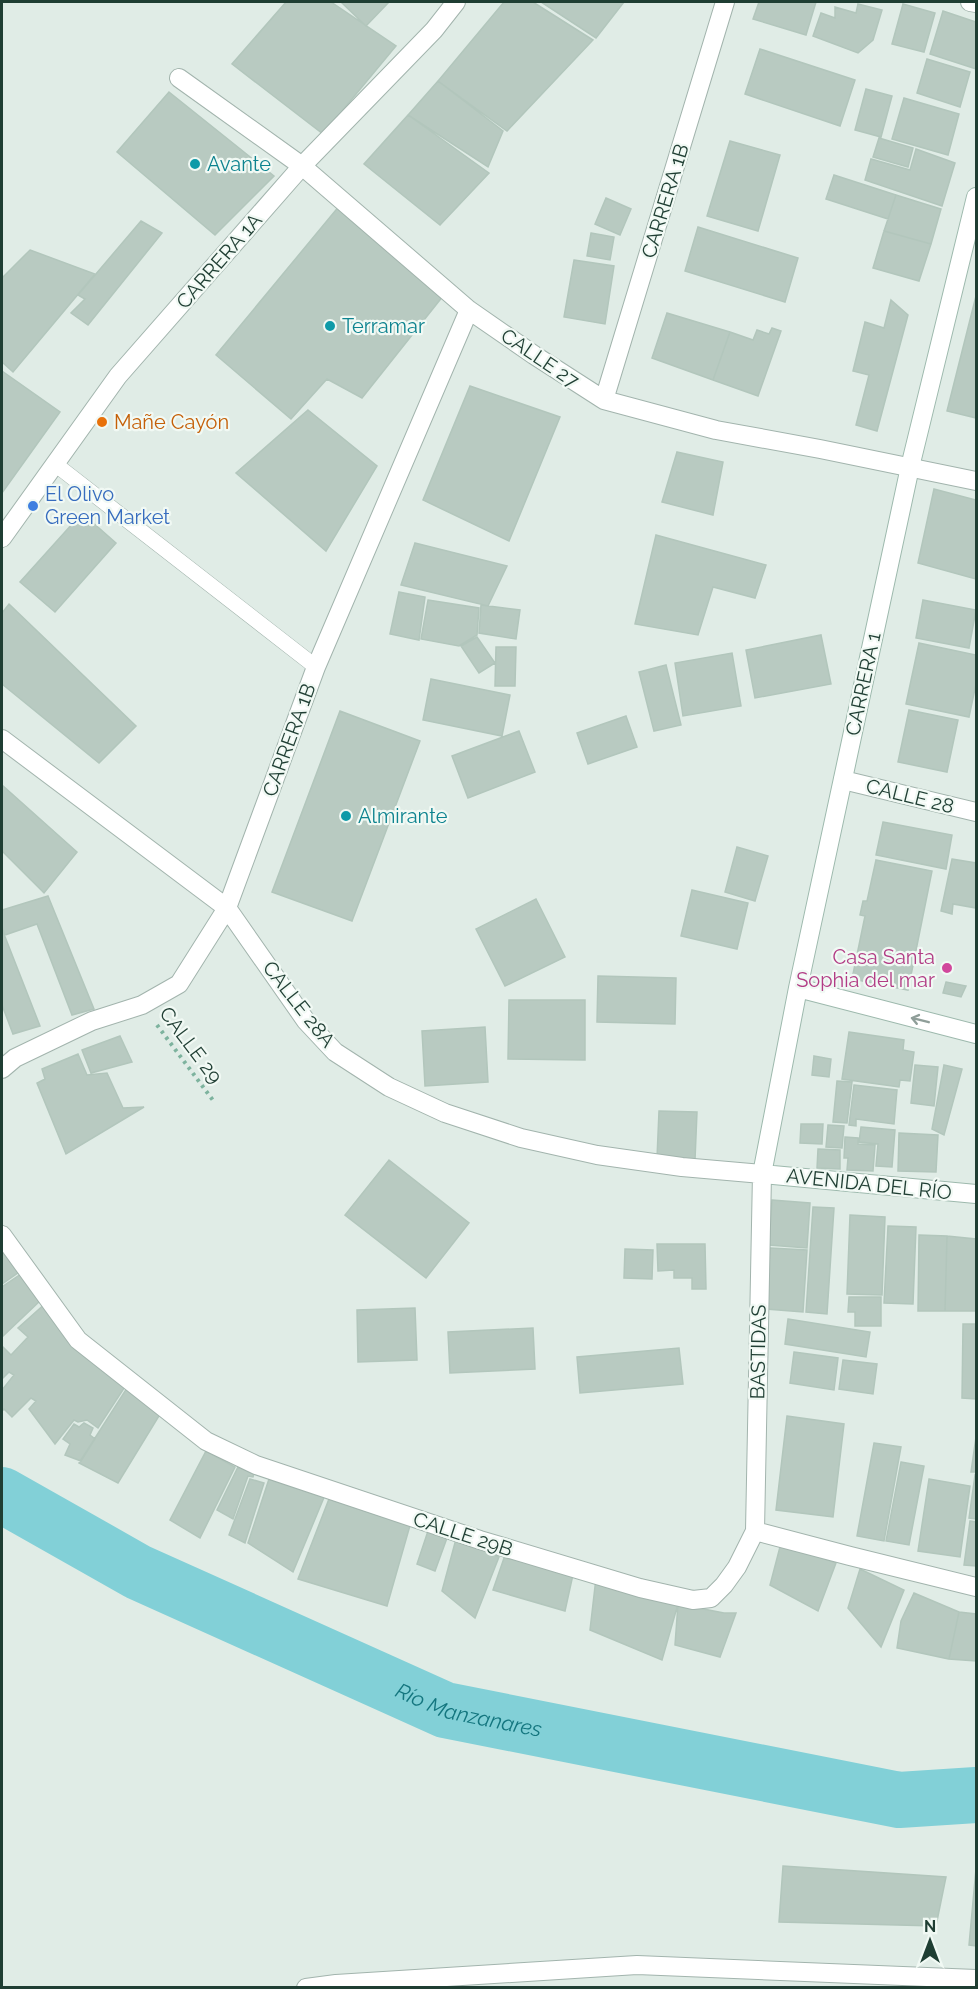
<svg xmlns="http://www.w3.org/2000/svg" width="978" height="1989" font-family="Raleway,sans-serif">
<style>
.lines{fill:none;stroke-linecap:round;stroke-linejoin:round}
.river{stroke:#82d0d7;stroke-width:56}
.building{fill:#b8cac1;stroke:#b2c6bc;stroke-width:1.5}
.lane-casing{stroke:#a2b4ad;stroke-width:16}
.street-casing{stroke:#a2b4ad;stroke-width:20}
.secondary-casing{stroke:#9db9ad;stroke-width:20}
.path{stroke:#7db39e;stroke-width:4;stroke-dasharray:3 4.5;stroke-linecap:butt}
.lane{stroke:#fff;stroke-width:15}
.street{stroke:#fff;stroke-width:18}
.secondary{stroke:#fff;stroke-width:18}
.oneway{stroke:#8f9e99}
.culture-dot{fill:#0f9aa8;stroke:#f1f9f4;stroke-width:2}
.food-dot{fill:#e8710a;stroke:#f1f9f4;stroke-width:2}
.shop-dot{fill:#3f7fe0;stroke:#f1f9f4;stroke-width:2}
.hotel-dot{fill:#d1479c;stroke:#f1f9f4;stroke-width:2}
.labels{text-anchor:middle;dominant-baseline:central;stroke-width:4.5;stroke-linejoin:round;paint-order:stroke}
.culture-label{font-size:20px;fill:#0d838f;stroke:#f1f9f4;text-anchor:start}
.street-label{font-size:20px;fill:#1f3e33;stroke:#f1f9f4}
.food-label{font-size:20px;fill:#c56008;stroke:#f1f9f4;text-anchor:start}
.shop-label{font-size:20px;fill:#366cbe;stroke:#f1f9f4;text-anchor:start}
.hotel-label{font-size:20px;fill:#b23c85;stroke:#f1f9f4;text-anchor:end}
.water-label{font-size:21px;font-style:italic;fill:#14767f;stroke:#f1f9f4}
</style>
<rect width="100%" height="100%" fill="#e0ece6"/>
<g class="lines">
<path class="river" id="s1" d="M2,1495L138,1572L445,1710L899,1800L976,1795"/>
</g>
<path class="building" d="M286,2H331L396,46L323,134L232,64Z
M341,2H389L366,26Z
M504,2H533L593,40L507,131L438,81Z
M541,2H624L596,38Z
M759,2H816L806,35L753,19Z
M858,4L882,10L873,40L858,53L813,36L821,13L835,18V7L856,13Z
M903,4L935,13L924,52L892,44Z
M943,11L976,22V69L930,54Z
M760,49L855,80L840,126L745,94Z
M927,59L970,72L960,107L917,93Z
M438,81L503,131L488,167L408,115Z
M866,89L892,96L881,137L855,130Z
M169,92L274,176L215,235L117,152Z
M904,98L959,114L948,155L892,139Z
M408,115L489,173L440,225L364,164Z
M879,138L913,148L908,167L873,157Z
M730,141L780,155L758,231L707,216Z
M916,149L955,163L942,206L865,180L871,159L910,170Z
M834,175L896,195L888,219L826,199Z
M896,195L941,209L931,244L884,231Z
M606,198L631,209L620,235L595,224Z
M340,205L443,296L362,398L327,379L291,419L216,355Z
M141,221L162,233L88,325L71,313L85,299L78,295Z
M698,227L798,258L785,302L685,271Z
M884,231L931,244L919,281L873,268Z
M591,233L614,237L610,260L587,256Z
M30,250L95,274L13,372L2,362V278Z
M574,260L614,266L605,324L564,317Z
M976,296V418L947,411Z
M891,300L908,315L877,431L856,425L869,375L853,371L865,322L884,328Z
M667,313L730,332L713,380L652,358Z
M772,328L781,331L758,396L713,380L730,332L753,340L757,330L769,334Z
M2,371L60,412L2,493Z
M470,386L560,417L509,541L423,500Z
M308,410L377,466L326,551L236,473Z
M677,452L723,462L713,515L662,502Z
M934,489L976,500V579L918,563Z
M82,513L116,543L55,612L20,582Z
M656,535L766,565L755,598L713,587L698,635L635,624Z
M415,543L507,566L488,606L401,585Z
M399,592L425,597L419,640L390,634Z
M428,600L479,608L477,635L459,646L421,639Z
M923,600L976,610L969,648L916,638Z
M9,604L136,726L99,763L2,684V613Z
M481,605L520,610L516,639L479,633Z
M821,635L831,684L755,698L746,650Z
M477,637L495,663L479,673L461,646Z
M919,643L976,655V684L969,717L906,704Z
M496,647H516L515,686H495Z
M732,653L741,706L683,716L675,663Z
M666,665L681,725L654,731L639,672Z
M431,679L510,695L502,736L423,720Z
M909,710L958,720L947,772L898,762Z
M340,711L420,741L352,921L272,892Z
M626,716L637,747L588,764L577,733Z
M519,731L535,772L468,798L452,756Z
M2,785L77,852L44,893L2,851Z
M883,822L952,835L946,869L876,855Z
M737,847L768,856L755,901L725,892Z
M952,859L976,863V908L953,904L952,914L941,911Z
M876,860L932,871L908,990L852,979L865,916L860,915L863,901H867Z
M692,890L748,903L737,949L681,936Z
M48,896L94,1009L72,1015L37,924L5,935L2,927V910Z
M536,899L565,957L505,986L476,929Z
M2,929L40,1026L13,1034L2,1005Z
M598,976L676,978L675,1024L597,1022Z
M946,982L966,986L961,997L943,993Z
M509,1000H585V1060L508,1059Z
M485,1027L488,1082L425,1086L422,1031Z
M849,1032L904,1040L903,1050L914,1052L910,1081L900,1080L899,1087L842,1079Z
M120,1036L132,1062L91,1073L82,1050Z
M78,1054L87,1075L107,1073L123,1108L144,1107L66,1154L37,1083L45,1079L42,1069Z
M814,1056L831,1059L829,1077L812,1075Z
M915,1065L938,1067L934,1106L911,1103Z
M944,1065L962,1069L944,1135L932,1129Z
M837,1081L852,1082L847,1123L833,1122Z
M854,1085L897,1090L894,1124L856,1119V1126L849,1125Z
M659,1111L697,1112L695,1160L657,1158Z
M801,1124H823L822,1144L800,1143Z
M828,1125L844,1126L842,1148L826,1147Z
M861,1127L895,1130L892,1167L876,1166L878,1144L859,1142Z
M899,1133L938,1135L936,1172L898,1171Z
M845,1137L858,1138V1144L875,1145L873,1171L847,1170L848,1158H844Z
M818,1149L840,1150V1169L817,1168Z
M389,1160L469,1223L426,1278L345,1215Z
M772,1200L810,1203L807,1248L769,1245Z
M813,1207L834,1208L827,1314L806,1312Z
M850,1215L885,1217L882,1295L847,1294Z
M888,1226L916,1227L913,1304L884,1303Z
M919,1235L947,1236L945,1311H918Z
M947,1236L976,1239V1311H945Z
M2,1244L22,1270L2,1284Z
M657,1244H705L706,1289H692V1278H674V1270L658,1271Z
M770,1248L807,1250L803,1312L766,1309Z
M625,1249L653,1250L652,1279L624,1278Z
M21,1274L41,1300L2,1337V1287Z
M849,1297H881V1326H855V1312H848Z
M47,1302L128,1382L98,1428L87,1420L78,1422L74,1420L55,1444L29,1409L36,1401L31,1398L12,1417L4,1409L2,1411V1390L14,1375L9,1372L2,1379V1346L11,1355L28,1337L18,1328Z
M415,1308L417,1360L358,1362L357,1310Z
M788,1319L870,1332L866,1357L785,1344Z
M963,1324H976V1399L962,1398Z
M533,1328L535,1369L450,1373L448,1332Z
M679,1348L683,1384L580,1393L577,1357Z
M794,1352L838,1358L834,1390L790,1383Z
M843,1360L877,1364L873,1394L839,1389Z
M127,1388L162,1411L118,1483L79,1463Z
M787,1416L844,1424L833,1517L776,1510Z
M84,1423L93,1428L90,1435L95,1439L81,1461L65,1455L70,1444L63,1439L74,1424L79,1427Z
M976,1437V1472H971Z
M874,1443L901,1447L884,1541L857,1536Z
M206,1451L235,1467L200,1538L170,1520Z
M901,1462L924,1466L909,1545L886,1541Z
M238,1467L254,1474L253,1477L248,1476L233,1519L217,1510Z
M975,1475L976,1476V1519L969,1518Z
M250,1479L264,1483L245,1543L229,1535Z
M269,1479L325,1495L293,1572L248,1543Z
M929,1479L970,1486L960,1557L918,1551Z
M329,1499L411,1522L387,1606L298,1579Z
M970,1521L976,1522V1566L964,1565Z
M428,1531L447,1538L435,1571L417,1564Z
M456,1539L499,1557L475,1618L442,1591Z
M781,1543L836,1563L818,1611L770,1585Z
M504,1558L574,1570L565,1611L493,1590Z
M860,1569L904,1590L881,1647L848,1608Z
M596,1578L678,1604L662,1660L590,1630Z
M914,1593L959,1612L949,1659L897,1648L901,1621Z
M678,1604L724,1613H736L720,1657L675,1645Z
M959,1612L976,1614V1661L949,1659Z
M783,1866L946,1877L936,1926L779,1922Z
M976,1869V1946L969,1945Z"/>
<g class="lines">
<defs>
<path id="lane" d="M55,464L316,667"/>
<path id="street" d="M970,2L976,3
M179,78L302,166L469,310L534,355L604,400L716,430L820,449L976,481
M604,400L725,2
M2,538L118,376L302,166L434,30L456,2
M2,739L227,908L306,1021L335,1052L389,1087L445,1113L521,1138L597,1155L682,1167L762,1174L755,1531L737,1567L724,1585L711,1598L693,1600L640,1588L480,1540L256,1465L206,1441L78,1340L2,1235
M843,780L976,812
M2,1069L15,1058L92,1021L142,1005L179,984L227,908L316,667L469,310
M755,1531L850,1556L976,1587
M306,1988L336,1984L637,1965L976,1979"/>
<path id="secondary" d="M976,197L910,467L798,988L762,1174L976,1194
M798,988L976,1034"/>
</defs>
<use href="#lane" class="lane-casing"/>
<use href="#street" class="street-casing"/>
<use href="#secondary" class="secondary-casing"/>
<path class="path" d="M157,1025L215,1103"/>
<use href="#lane" class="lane"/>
<use href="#street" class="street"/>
<use href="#secondary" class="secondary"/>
</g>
<defs><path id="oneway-shaft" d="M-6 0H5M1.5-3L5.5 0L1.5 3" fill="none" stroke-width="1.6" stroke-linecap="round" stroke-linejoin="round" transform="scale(1.5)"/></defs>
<use class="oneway" href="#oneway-shaft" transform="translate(920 1020) rotate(-166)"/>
<g class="culture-dot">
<circle cx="195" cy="164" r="6"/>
<circle cx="330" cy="326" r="6"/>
<circle cx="346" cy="816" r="6"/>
</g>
<circle class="food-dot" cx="102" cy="422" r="6"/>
<circle class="shop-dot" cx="33" cy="506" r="6"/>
<circle class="hotel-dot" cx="947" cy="968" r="6"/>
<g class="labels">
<g class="culture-label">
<text x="207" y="164">Avante</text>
<text x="342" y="326">Terramar</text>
<text x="358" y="816">Almirante</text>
</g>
<g class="street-label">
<text transform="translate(665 201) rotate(-73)">CARRERA 1B</text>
<text transform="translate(219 261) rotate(-49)">CARRERA 1A</text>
<text transform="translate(540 358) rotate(34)">CALLE 27</text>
<text transform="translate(863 684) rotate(-78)">CARRERA 1</text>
<text transform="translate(289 740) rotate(-70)">CARRERA 1B</text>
<text transform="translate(910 796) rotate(14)">CALLE 28</text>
<text transform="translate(299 1004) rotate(52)">CALLE 28A</text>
<text transform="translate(191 1045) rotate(53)">CALLE 29</text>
<text transform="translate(869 1184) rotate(6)">AVENIDA DEL RÍO</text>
<text transform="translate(758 1352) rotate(-89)">BASTIDAS</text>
<text transform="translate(463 1534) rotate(18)">CALLE 29B</text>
</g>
<g class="food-label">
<text x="114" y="422">Mañe Cayón</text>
</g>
<g class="shop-label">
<text x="45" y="494">El Olivo<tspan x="45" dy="23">Green Market</tspan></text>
</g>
<g class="hotel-label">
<text x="935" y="957">Casa Santa<tspan x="935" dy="23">Sophia del mar</tspan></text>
</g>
<g class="water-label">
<text stroke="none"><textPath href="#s1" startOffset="516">Río Manzanares</textPath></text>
</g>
</g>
<rect width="978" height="1989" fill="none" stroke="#1f3e33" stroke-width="6"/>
<g transform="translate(930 1941)" stroke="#f1f9f4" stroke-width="4.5" paint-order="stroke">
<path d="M0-4.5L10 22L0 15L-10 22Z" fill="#1f3e33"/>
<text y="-9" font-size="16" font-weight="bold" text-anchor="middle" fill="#1f3e33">N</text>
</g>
</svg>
